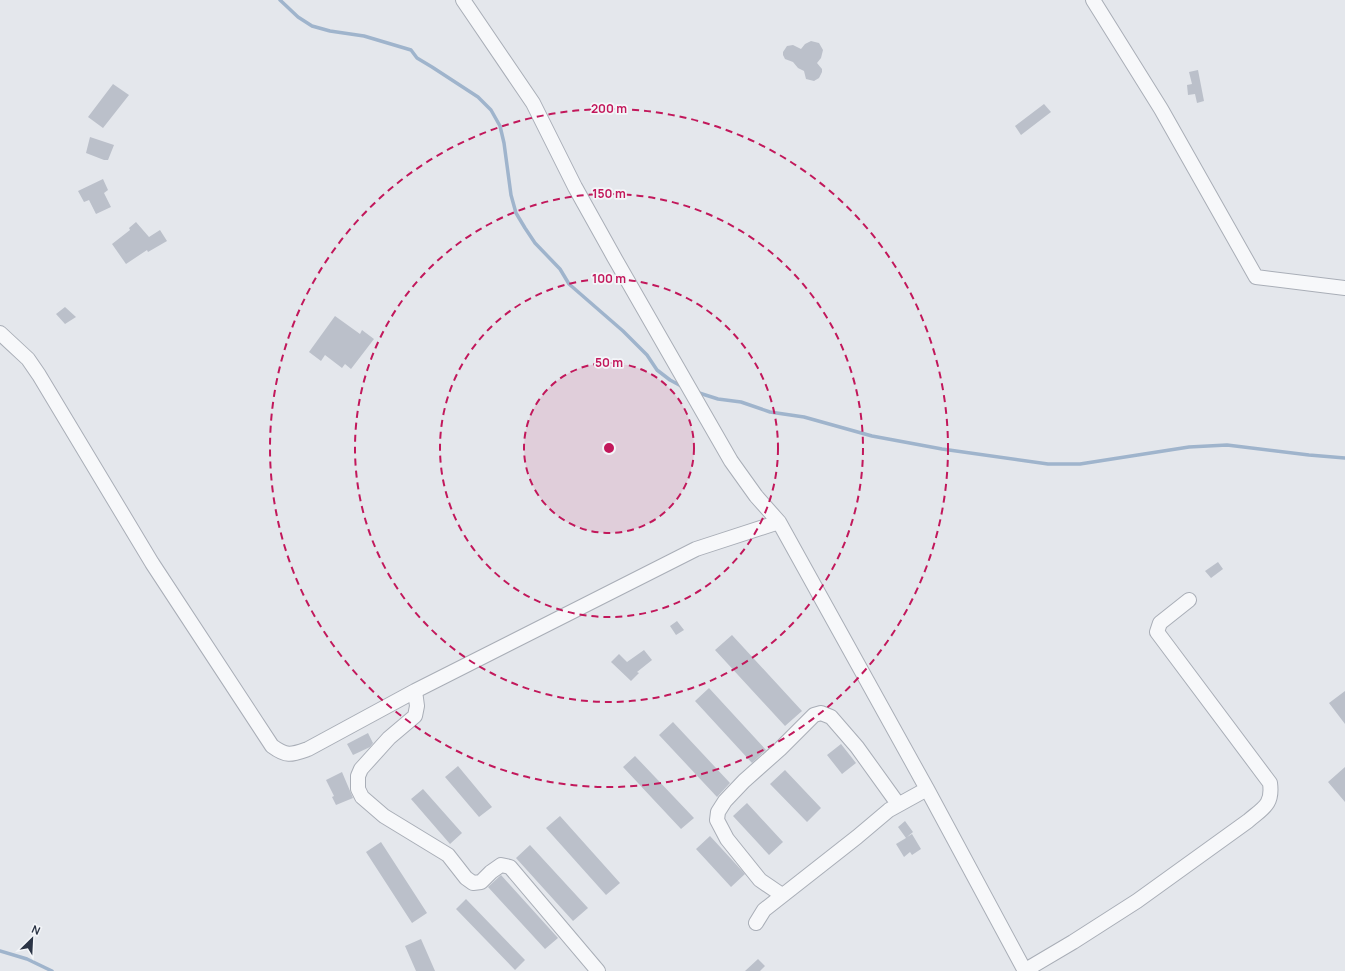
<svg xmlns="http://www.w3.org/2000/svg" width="1345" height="971" font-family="Manrope,sans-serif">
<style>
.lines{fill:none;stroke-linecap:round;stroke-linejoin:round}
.stream{stroke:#9fb4cc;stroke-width:3.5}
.building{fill:#bbc0ca}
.minor-casing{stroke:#a9aeb7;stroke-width:16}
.minor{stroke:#f7f8fa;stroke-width:14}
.ring{fill:none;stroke:#c2185b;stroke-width:2;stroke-dasharray:7 5}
.centre{fill:#c2185b;stroke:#f4f6f9;stroke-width:2}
.ring-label{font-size:12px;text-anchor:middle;font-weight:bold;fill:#c2185b;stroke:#f4f6f9;stroke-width:3.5;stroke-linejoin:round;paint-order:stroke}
</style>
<rect width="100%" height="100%" fill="#e4e7ec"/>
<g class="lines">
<path class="stream" d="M280,0L298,17L312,26L330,31L364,36L411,50L417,58L432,67L478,97L491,110L500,126L504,143L511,195L516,213L525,228L535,243L560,269L569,284L623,331L647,355L657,370L670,380L683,387
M696,392L718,399L741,402L770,412L804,417L872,436L942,449L1048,464H1080L1189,447L1227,445L1309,455L1345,458
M0,951L27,959L52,971"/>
</g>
<path class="building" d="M811,41L819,43L823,50L821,58L817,63L822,69V72L819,78L814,81L806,79L804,71L798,68L793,62L785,59L783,55V52L787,46L793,45L801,49L805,44Z
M1198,70L1204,101L1197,103L1195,94L1188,95L1187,85L1192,84L1189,72Z
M113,84L129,95L103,128L88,117Z
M1044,104L1051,112L1021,135L1015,126Z
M90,137L114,145L108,160H104L86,153Z
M103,179L108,190L104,193L111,207L96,214L89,200L84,202L78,191Z
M136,222L149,237L160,230L167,241L148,252L147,250L126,264L112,244L130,230L129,228Z
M65,307L76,317L65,324L56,314Z
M335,316L360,334L362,330L374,339L351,369L345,364L342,368L325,355L321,361L309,352Z
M1218,562L1223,569L1211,578L1205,571Z
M677,621L684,630L676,635L670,626Z
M732,635L802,711L785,726L715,650Z
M644,650L652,660L637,672L639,673L631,681L611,662L619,654L627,662Z
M709,688L766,750L752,763L695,701Z
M1345,691V724L1329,703Z
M673,722L730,783L717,797L659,735Z
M368,733L373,743L370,747L353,755L347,744Z
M841,744L856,763L842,774L827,755Z
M635,756L694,818L681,829L623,767Z
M458,766L492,807L479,817L445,777Z
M1345,767V802L1328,782Z
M785,770L821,808L807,822L770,784Z
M342,772L353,798L336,805L332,797L334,796L326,780Z
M423,789L462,833L450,844L411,799Z
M747,803L783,842L769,855L733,816Z
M560,816L620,883L606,895L546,828Z
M905,821L913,832L907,837L912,834L921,849L912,855L910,852L904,857L896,844L906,838L898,827Z
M710,836L745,874L731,887L696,849Z
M381,842L427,913L412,923L366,852Z
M530,845L588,908L573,921L516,858Z
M501,875L558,938L545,949L488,887Z
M466,899L525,960L515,970L456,909Z
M421,939L435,971H416L405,946Z
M758,959L765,966L760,971H745Z"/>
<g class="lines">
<defs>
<path id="minor" d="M463,0L533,103L575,187L614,257L731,461L756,496L779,522L927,789L1025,971
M1093,0L1161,109L1256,277L1345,288
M0,333L28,359L39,375L152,563L272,746C287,757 291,755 308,749L415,691L696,549L779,522
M415,691L417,706L415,716L389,738L361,769L358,776V789L362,797L384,816L448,855L466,878L473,883L481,882L491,872L501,865L510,867L598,971
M782,895L760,880L727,839L717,820L718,812L725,801L744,781L780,749L814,715L821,713L831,717L857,747L898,804
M756,923L764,910L857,837L889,810L927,789
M1024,971L1073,942L1137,901L1248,821C1263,808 1273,805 1270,783L1157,632L1160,623L1189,600"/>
</defs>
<use href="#minor" class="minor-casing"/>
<use href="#minor" class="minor"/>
</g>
<circle cx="609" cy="448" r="85" fill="#c2185b" fill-opacity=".12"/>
<g class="ring">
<circle cx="609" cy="448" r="85"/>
<circle cx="609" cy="448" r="169"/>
<circle cx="609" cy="448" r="254"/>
<circle cx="609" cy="448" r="339"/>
</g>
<circle cx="609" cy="448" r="6" class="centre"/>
<g class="ring-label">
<text x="609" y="113">200 m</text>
<text x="609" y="198">150 m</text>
<text x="609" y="283">100 m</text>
<text x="609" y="367">50 m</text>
</g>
<g transform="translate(32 939) rotate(24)" stroke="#f4f6f9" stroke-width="3" paint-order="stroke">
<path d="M0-3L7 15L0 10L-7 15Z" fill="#2b3445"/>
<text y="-6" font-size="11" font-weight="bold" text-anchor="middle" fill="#2b3445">N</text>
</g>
</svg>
